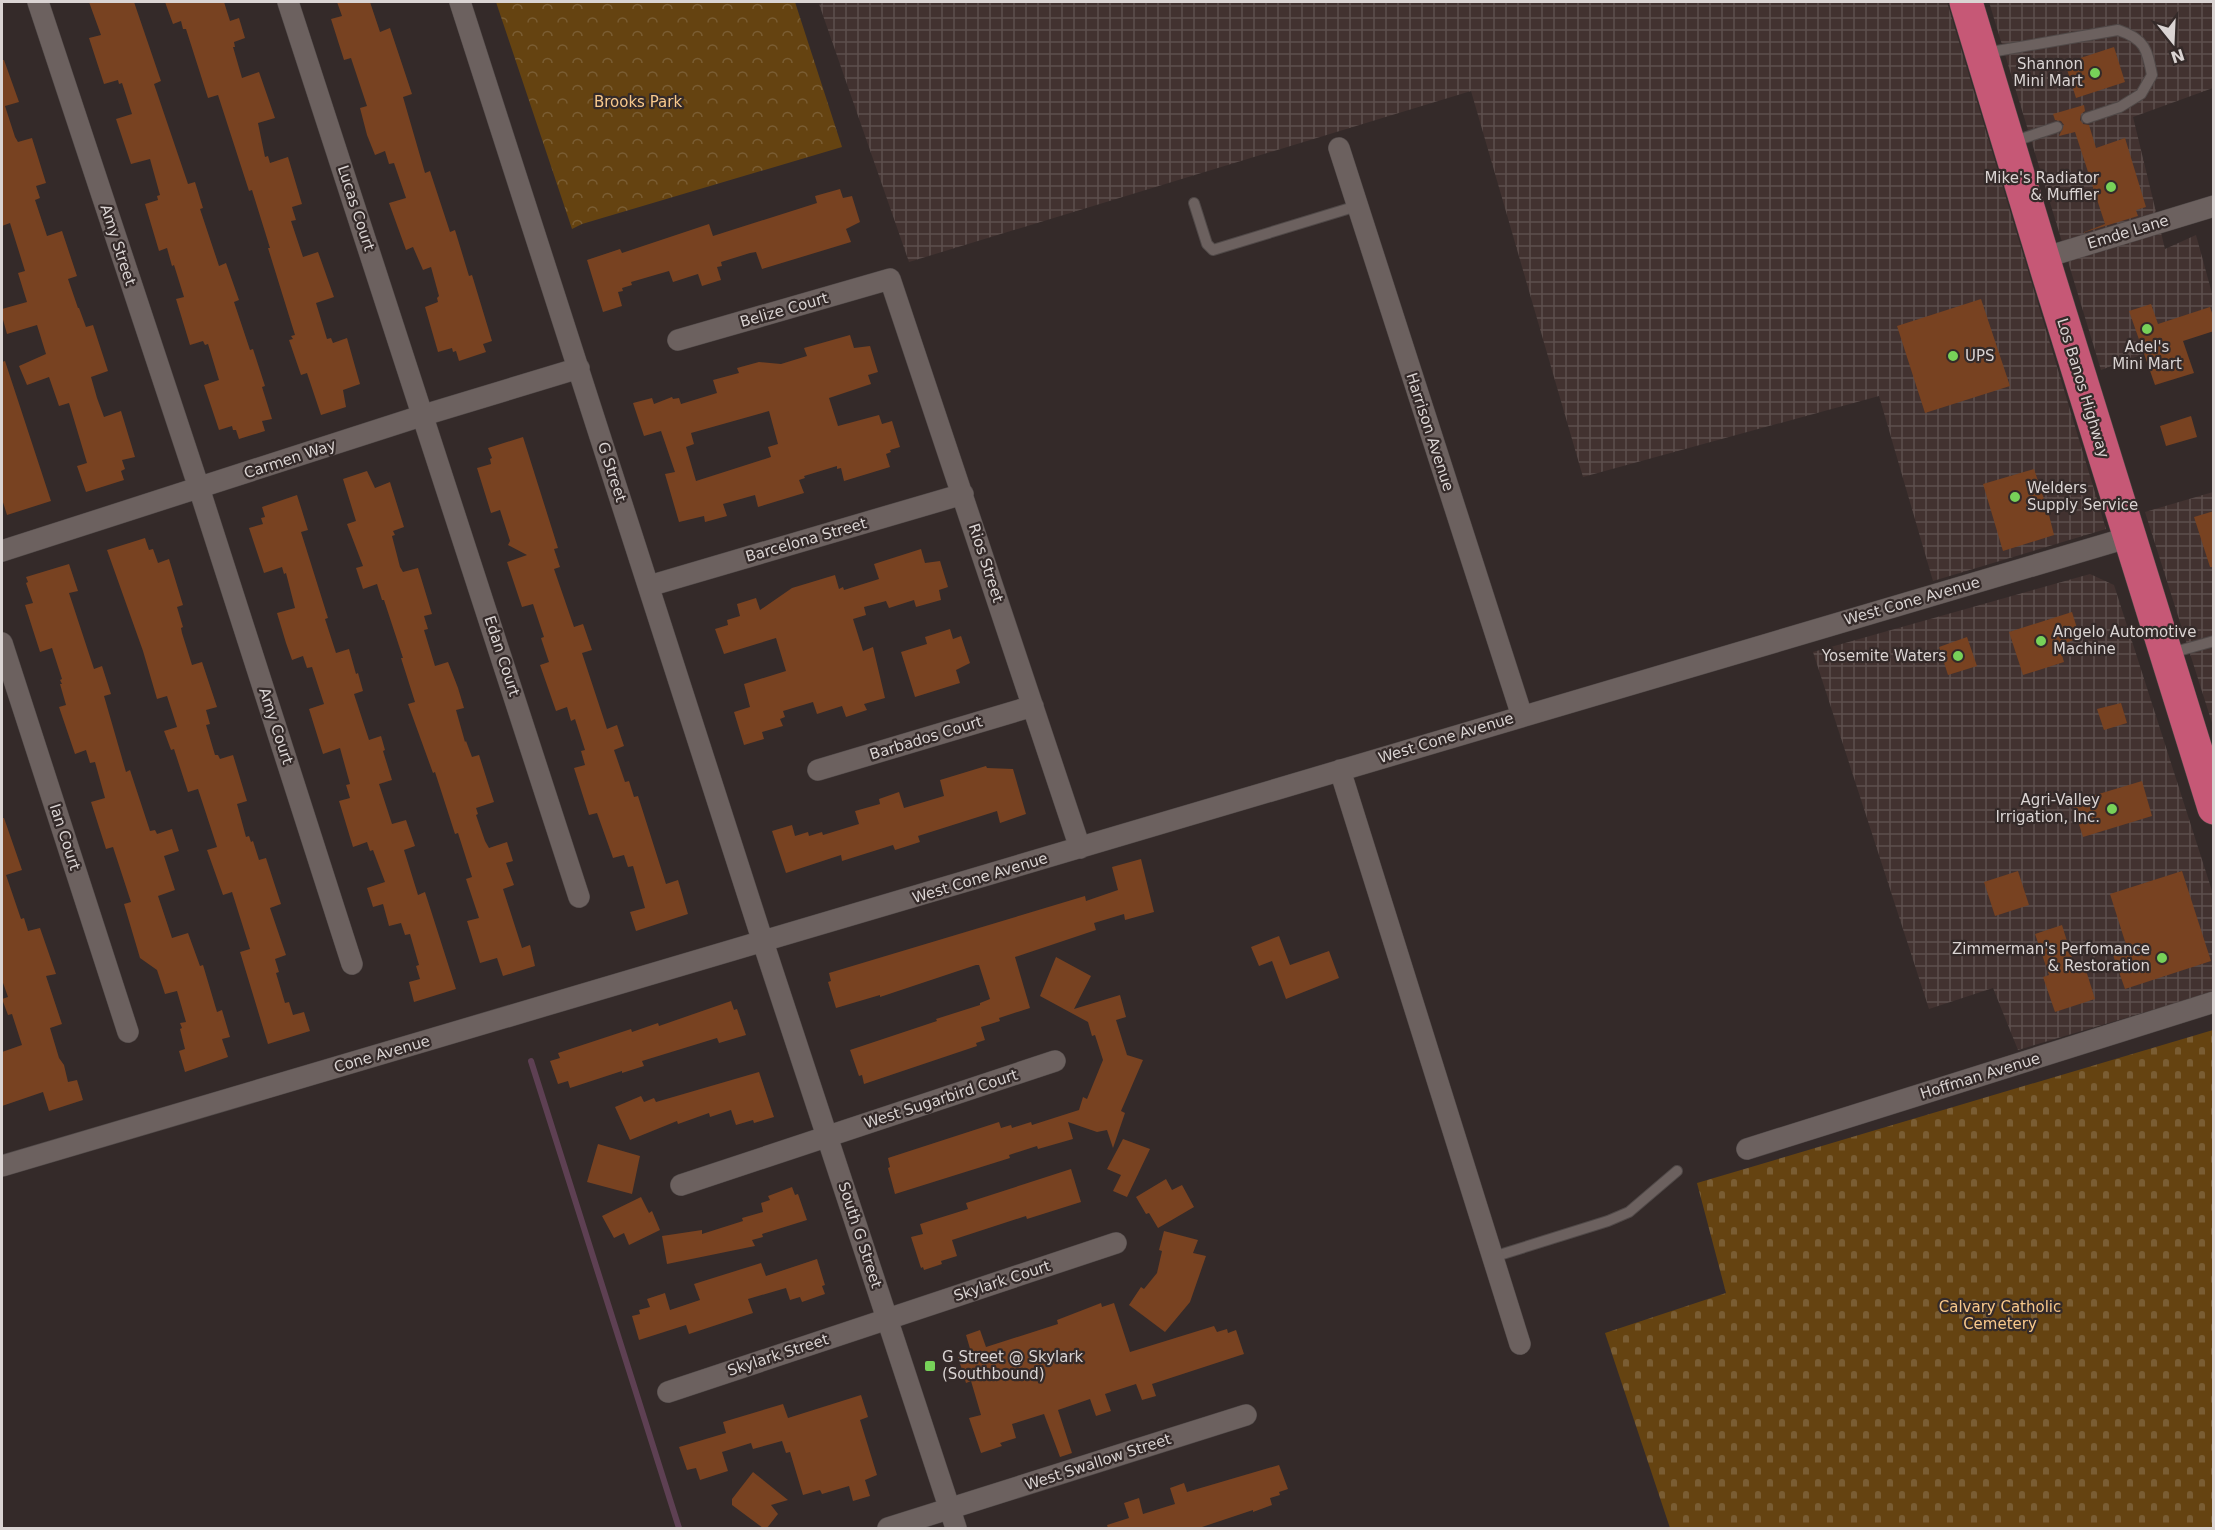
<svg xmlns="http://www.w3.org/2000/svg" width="2215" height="1530" font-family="'DejaVu Sans',sans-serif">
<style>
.industrial{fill:url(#industrial-grid)}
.cemetery{fill:url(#cemetery-stones)}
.park{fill:url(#park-crowns)}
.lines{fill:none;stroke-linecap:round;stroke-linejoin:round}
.stream{stroke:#5e4053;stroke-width:6}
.building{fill:#784221;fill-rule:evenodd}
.lane-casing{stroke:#504948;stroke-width:12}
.street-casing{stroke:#504948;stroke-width:22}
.highway-casing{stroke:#504948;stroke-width:34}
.lane{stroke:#6c615f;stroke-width:10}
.street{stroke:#6c615f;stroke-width:21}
.highway{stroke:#c65876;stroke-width:33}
.poi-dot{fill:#77d259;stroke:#342a29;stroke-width:2}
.labels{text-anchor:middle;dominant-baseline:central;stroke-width:4.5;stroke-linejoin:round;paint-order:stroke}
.poi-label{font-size:15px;fill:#dad4d3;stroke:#342a29;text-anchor:end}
.park-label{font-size:15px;fill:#f9c98c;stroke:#342a29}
.street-label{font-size:15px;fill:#dad4d3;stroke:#342a29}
</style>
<defs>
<pattern id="industrial-grid" width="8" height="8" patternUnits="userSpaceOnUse" patternTransform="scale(1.5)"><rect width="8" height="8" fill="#423230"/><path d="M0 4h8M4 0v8" fill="none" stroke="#5d4f4d"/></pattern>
<pattern id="cemetery-stones" width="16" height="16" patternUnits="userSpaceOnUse" patternTransform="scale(1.5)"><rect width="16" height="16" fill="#654311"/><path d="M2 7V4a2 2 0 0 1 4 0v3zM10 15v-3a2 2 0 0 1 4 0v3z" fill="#7a5d33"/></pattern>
<pattern id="park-crowns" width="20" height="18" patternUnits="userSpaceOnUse" patternTransform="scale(1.5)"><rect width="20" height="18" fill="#654311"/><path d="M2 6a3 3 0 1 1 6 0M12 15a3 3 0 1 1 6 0" fill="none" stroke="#7a5d33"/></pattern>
</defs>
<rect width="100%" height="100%" fill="#342a29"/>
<path class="industrial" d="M828,2H1947L2106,529L1933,581L1879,396L1583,477L1471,91L909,262L819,4Z
M1989,2H2213V88L2133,117L2165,249L2196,235L2213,297V328L2101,370Z
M2213,492V726L2145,512Z
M2090,574L2114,585L2213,894V992L2018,1050L1993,988L1929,1009L1813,652Z"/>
<path class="cemetery" d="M2213,1030V1528H1670L1605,1333L1726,1293L1697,1183Z"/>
<path class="park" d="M496,2H795L842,147L582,224L572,229Z"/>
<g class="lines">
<path class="stream" d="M531,1061L679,1528"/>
</g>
<path class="building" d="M89,2H134L161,81L154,84L188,184L195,182L203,208L200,209L219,266L226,263L239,300L234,302L250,350L253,349L265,386L262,387L272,419L262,421L265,431L239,439L236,430H233L232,426L219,430L204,385L219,380L208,344L205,345L203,341L190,345L176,299L184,297L174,265L172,266L167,248L159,251L145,204L158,200L157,196L160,195L150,159L131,164L116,119L132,114L122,83L119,84L118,80L104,84L89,38L101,35Z
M165,2H224L230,21L239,18L245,38L234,42L235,47H233L242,78L259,72L275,118L258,123L265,157L268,156L270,163L288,157L302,204L292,207L296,220L291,221L303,257L318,252L334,297L316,303L327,339L331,338L333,343L347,338L360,384L343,390L346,407L321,415L307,373L301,375L289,340L293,339L291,336L295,335L268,248H270L252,190L249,191L218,95L208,98L186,29H183L181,21L173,24Z
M337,2H370L380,32L390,28L412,94L403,97L425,173L430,171L450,232L455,230L469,276L472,275L492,341L483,344L486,352L459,361L456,351L453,352L452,348L438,352L425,307L438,302L437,298L439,296L431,267L423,270L413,247L406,250L389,203L406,198L394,163L389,164L385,151L375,155L367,135L360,108L367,106L351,58L344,60L331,19L342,16Z
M2114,47L2125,82L2076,98L2065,63Z
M2,60H4L19,102L5,106L15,137L18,142L32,138L46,183L36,186L40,198L35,200L47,236L62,231L77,276L68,279L78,308H79L86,327L93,325L108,371L91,377L97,398L104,417L121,411L135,457L122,460L125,469L121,471L124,480L86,492L77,466L87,463L69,403L59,406L49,377L27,385L19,366L46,354L37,325L7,334L2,316V309L27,302L18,273L25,271L10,223L2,226Z
M2084,105L2085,111L2081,114L2080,120L2083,124L2089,125L2096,148L2125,138L2146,207L2136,210L2138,216L2082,233L2105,224L2075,132L2059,136L2064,125L2061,121L2055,120L2053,114Z
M840,189L843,198L852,196L860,222L846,229L851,242L762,269L756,252L750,253L721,262L722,266L717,267L721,280L702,286L698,274L673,282L669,271L631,282L632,285L622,288L623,291L618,292L622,306L603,312L587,260L620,249L622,253L709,224L713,236L817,203L815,196Z
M1981,299L2010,386L1925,413L1897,326Z
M2151,304L2158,324L2210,307L2214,319V331L2183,341L2194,373L2155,385L2129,311Z
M850,335L854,348L870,346L878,372L868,375L871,384L829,398L838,426L879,415L882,424L892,421L900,447L890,450L891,452L886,454L890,467L844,481L841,468L837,469V466L804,476L805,478L799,480L804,493L758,507L755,495L723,504L727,516L705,522L704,516L679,522L665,474L675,472L661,431L644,436L633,403L652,398L654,404L672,397L673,399L679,398L681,404L717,393L713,380L739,373L737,368L759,362L781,364L807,356L804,348ZM769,411L778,444L768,447L771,457L696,481L686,447L694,444L691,433Z
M5,361L51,501L7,515L2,499V362Z
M2191,416L2197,437L2166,446L2160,426Z
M523,437L558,548L554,549L560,567L554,569L574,627L583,624L592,650L582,653L607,729L617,725L624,746L614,750L625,782L629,781L634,797L638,796L666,884L678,880L688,914L636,931L630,912L645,908L633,866L628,867L624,855L613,858L597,813L589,815L574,768L585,765L581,751L585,750L575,719L571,721L567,707L556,711L540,665L549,662L541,638L544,637L533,604L522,607L507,562L527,555L508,545L510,541L500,510L491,513L477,468L491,464L490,459L492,458L488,448Z
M2034,469L2048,511L2054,535L2003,551L1983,484Z
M367,471L375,488L390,482L404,527L393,531L395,535L392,536L400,567L403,572L418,568L432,614L424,616L428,629L424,630L435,666L448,662L458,688L464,708L456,710L465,742L466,741L472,757L479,755L494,802L476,808L478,814L476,815L485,841L489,848L507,842L513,861L506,863L514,885L503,889L522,948L530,945L535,966L503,976L497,958L480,963L467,921L479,918L466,879L472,877L458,833L455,834L435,772L433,773L408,704L415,702L401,658H403L384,600H382L377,584L363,589L356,568L363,566L347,524L356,521L343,479Z
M297,495L308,530L301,532L328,618L325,619L336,653L349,649L356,674L358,673L363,691L354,694L369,740L381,736L385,750L383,751L392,780L379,784L392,824L406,820L415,846L404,850L418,895L425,892L456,989L414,1002L409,982L420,979L416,966L419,965L410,934L405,935L401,923L389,926L383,904L373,907L367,888L385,882L373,850L370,851L367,842L353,847L339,801L350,798L346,785L350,784L340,748L323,754L309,709L324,704L312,667L307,668L303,656L292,660L286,643L277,613L295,608L286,573L284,574L282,567L264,573L249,528L263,524L261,518L265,517L262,507Z
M2214,511V567H2210L2194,517Z
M145,538L149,550L153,549L158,563L169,559L183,605L177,607L183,627L181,628L182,633L192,665L202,662L217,707L206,710L210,724L206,725L215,755H218L220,759L233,755L247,801L237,804L246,837L249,836L251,842L253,841L259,860L266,858L281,904L270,908L286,955L275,959L279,972L276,973L285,1003L289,1002L293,1015L304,1012L310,1031L268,1044L240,952L250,949L232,892L223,895L207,850L217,847L198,789L188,792L174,749L171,750L164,731L177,727L167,696L157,699L143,651L107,550Z
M921,549L925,563L940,561L948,587L939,590L941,600L916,607L914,600L889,608L886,601L864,607L866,615L853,619L863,651L873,647L885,698L864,704L867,710L846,717L842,706L817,714L813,702L783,711L785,717L780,719L783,726L762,732L764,739L744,745L734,712L750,707L744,684L786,671L776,638L724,654L715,629L728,625L727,620L740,616L737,604L756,598L760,610L792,588L835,575L839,589L843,587L844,590L879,579L874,564Z
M69,564L78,591L69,593L94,669L102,666L111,694L104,696L126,772L130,770L150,831L155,830L157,834L172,829L179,851L164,856L175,890L158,896L172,938L188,933L200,966L203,965L217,1012L222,1010L230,1037L222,1039L228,1057L185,1072L179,1051L185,1049L180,1029L182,1028L180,1023L186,1022L177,991L165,994L157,970L140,958L124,904L131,902L113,847L106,849L91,802L105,798L95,762L90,763L86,750L75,754L59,707L66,705L60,684H62L60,680L62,679L52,648L40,652L25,605L33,603L26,583L28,582L26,577Z
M2072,612L2080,638L2059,645L2064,662L2023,675L2009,632Z
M950,629L953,639L961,636L970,663L956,670L960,683L915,697L901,652L927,644L925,637Z
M1967,637L1977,666L1948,675L1939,647Z
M2121,703L2127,723L2104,730L2097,709Z
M986,766L987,768L1013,769L1026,814L1000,823L997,811L918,836L920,842L895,850L893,845L842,861L841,855L786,873L772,831L792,825L795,836L808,832L809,836L822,832L823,835L859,824L855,811L880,804L879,799L899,792L904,808L944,796L940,780Z
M2142,781L2152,816L2083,837L2072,802Z
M2,818H4L22,870L6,875L21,919L24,918L28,931L40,928L56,974L46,976L62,1024L50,1028L59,1058L64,1065L68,1082L77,1080L83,1100L49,1111L43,1092L2,1106V1052L22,1045L12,1014L8,1015L2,999L8,997L2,980Z
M1141,859L1154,912L1125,920L1124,914L1094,923L1096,930L1015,957L1030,1008L999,1018L1000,1021L981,1027L985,1040L976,1043L977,1046L864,1084L862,1075L859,1076L850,1050L937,1021L936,1019L980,1005V1003L990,999L979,965H976L880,997V995L836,1008L828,982L831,981L829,973L1085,896L1086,901L1118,890L1112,867Z
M2018,871L2029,905L1995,916L1984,882Z
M2182,871L2211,961L2125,989L2113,955L2128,951L2110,894Z
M2062,925L2075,967L2084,964L2095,999L2055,1012L2043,977L2049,975L2035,934Z
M1279,936L1290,965L1329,951L1339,978L1286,999L1272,961L1259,966L1251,947Z
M1056,957L1091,976L1074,1009L1120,995L1126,1017L1116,1020L1127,1055L1143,1060L1121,1111L1125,1113L1113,1148L1107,1130L1097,1132L1068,1122L1073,1139L1038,1149L1037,1146L1009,1155L1010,1158L895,1194L888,1168L890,1167L888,1158L999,1122L1001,1128L1011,1125L1012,1128L1031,1122L1032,1125L1079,1110L1083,1097L1087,1099L1103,1060L1095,1035L1092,1036L1088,1022L1040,996Z
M731,1001L734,1010L737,1009L746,1035L719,1043L717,1038L642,1061L644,1066L622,1073V1071L570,1088L568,1081L558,1084L550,1061L560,1058L558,1053L631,1029L632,1032L658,1023L659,1026Z
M759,1072L774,1117L754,1123L753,1120L736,1125L731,1110L710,1117L709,1113L678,1124L677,1121L630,1140L615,1107L641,1096L644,1102L654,1098L656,1102Z
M1123,1139L1150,1149L1127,1197L1113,1191L1121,1175L1107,1169Z
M598,1144L640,1156L632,1194L587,1182Z
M1071,1169L1081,1202L1027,1219L1026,1216L952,1240L957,1256L941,1261L942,1264L924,1270L923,1267L921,1268L911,1237L923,1234L920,1224L968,1209L966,1203Z
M1166,1179L1172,1190L1182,1185L1194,1207L1158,1228L1149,1213L1146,1214L1136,1197Z
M792,1187L795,1195L798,1194L807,1220L762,1234L763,1237L752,1240L755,1246L667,1264L662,1236L702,1230V1234L743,1221L742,1218L763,1212L761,1203L770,1200L768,1196Z
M641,1197L649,1213L652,1211L660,1230L629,1245L624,1233L614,1238L602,1216Z
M1164,1231L1198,1240L1193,1253L1206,1256L1190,1302L1165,1332L1129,1305L1141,1287L1144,1289L1157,1273L1162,1251L1159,1250Z
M817,1259L825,1285L822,1286L825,1294L802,1302L800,1297L790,1300L786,1288L748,1299L753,1313L689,1334L686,1325L639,1340L632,1316L640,1314L639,1310L650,1307L647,1299L665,1293L670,1310L700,1300L694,1284L761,1263L766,1276Z
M1101,1303L1102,1307L1114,1303L1130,1352L1214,1326L1217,1332L1227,1329L1228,1333L1236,1330L1244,1354L1152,1384L1156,1396L1142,1400L1136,1384L1105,1394L1111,1411L1096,1416L1090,1399L1058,1410L1072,1453L1060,1457L1044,1414L1012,1424L1016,1438L1000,1443L1002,1446L981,1453L969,1418L981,1415L971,1381L966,1383L958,1357L971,1352L966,1335L980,1330L986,1347L1058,1324L1057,1320Z
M861,1395L868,1417L860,1420L877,1475L865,1480L870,1496L853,1501L849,1486L822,1494L820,1490L803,1495L790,1452L786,1453L782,1441L753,1449L751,1443L722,1452L728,1471L700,1480L696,1468L687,1470L679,1447L726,1433L723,1422L783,1404L788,1418Z
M1279,1465L1288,1489L1279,1492L1280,1495L1270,1498L1272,1505L1253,1512V1510L1199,1528H1108L1107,1525L1129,1518L1124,1503L1139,1498L1143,1514L1175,1504L1170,1488L1184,1483L1187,1492Z
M753,1472L788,1500L771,1505L778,1514L767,1528H763L732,1505V1499Z"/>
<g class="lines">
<defs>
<path id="lane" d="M1985,53L2118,30C2145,39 2147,49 2152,75L2141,94L2120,107L2087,118
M2012,142L2057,127
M1194,203L1207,244L1213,250L1357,206
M2171,653L2214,641
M1493,1257L1608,1221L1629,1212L1677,1171"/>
<path id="street" d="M38,2L199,488L352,964
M288,2L579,897
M460,2L763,942L956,1528
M1339,148L1522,716
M2043,258L2214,206
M678,340L890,279L1080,848
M2,551L424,415L579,368
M649,586L963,494
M2,643L128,1032
M818,770L1033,706
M1340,770L1520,1344
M1747,1149L2214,1002
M2,1166L2130,537
M681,1185L1055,1061
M668,1392L1116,1243
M888,1528L1246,1415"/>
<path id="highway" d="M1966,2L2049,277L2214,808"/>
</defs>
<use href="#lane" class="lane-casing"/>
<use href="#street" class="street-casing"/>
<use href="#highway" class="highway-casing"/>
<use href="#lane" class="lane"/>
<use href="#street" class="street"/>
<use href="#highway" class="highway"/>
</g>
<g class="poi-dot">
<circle cx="2095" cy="73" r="6"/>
<circle cx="2111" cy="187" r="6"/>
<circle cx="2147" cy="329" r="6"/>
<circle cx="1953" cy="356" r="6"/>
<circle cx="2015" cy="497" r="6"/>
<circle cx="2041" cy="641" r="6"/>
<circle cx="1958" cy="656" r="6"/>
<circle cx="2112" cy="809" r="6"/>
<circle cx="2162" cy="958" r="6"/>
<rect x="924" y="1360" width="12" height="12" rx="3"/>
</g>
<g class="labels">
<g class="poi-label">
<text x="2083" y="64">Shannon<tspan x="2083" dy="17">Mini Mart</tspan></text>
<text x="2099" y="178">Mike's Radiator<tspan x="2099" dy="17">&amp; Muffler</tspan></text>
<text x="2147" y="347" text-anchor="middle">Adel's<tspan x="2147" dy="17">Mini Mart</tspan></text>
<text x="1965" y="356" text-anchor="start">UPS</text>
<text x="2027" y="488" text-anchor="start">Welders<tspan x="2027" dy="17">Supply Service</tspan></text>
<text x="2053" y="632" text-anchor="start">Angelo Automotive<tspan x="2053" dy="17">Machine</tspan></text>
<text x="1946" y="656">Yosemite Waters</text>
<text x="2100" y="800">Agri-Valley<tspan x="2100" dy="17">Irrigation, Inc.</tspan></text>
<text x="2150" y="949">Zimmerman's Perfomance<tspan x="2150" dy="17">&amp; Restoration</tspan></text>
<text x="942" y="1357" text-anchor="start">G Street @ Skylark<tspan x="942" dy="17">(Southbound)</tspan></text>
</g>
<g class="park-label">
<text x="638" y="102">Brooks Park</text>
<text x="2000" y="1307">Calvary Catholic<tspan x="2000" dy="17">Cemetery</tspan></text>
</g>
<g class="street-label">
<text transform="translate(356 208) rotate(72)">Lucas Court</text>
<text transform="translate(2128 232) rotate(-17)">Emde Lane</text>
<text transform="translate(118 245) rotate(72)">Amy Street</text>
<text transform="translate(784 310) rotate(-16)">Belize Court</text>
<text transform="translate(2083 388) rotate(73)">Los Banos Highway</text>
<text transform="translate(1430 432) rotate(72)">Harrison Avenue</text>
<text transform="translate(290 459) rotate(-18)">Carmen Way</text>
<text transform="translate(612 472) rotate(72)">G Street</text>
<text transform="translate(806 540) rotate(-16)">Barcelona Street</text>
<text transform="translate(986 563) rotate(72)">Rios Street</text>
<text transform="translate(1912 601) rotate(-16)">West Cone Avenue</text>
<text transform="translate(502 656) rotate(72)">Edan Court</text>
<text transform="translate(276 726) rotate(72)">Amy Court</text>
<text transform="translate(926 738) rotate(-17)">Barbados Court</text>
<text transform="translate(1446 738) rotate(-17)">West Cone Avenue</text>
<text transform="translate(65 837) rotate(72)">Ian Court</text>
<text transform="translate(980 878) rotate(-17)">West Cone Avenue</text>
<text transform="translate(382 1054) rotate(-16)">Cone Avenue</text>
<text transform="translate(1980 1076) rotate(-17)">Hoffman Avenue</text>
<text transform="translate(941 1099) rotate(-18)">West Sugarbird Court</text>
<text transform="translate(860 1235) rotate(72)">South G Street</text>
<text transform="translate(1002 1281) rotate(-18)">Skylark Court</text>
<text transform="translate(778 1355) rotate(-18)">Skylark Street</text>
<text transform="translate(1098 1462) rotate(-18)">West Swallow Street</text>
</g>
</g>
<rect width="2215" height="1530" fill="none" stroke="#dad4d3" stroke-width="6"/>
<g transform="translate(2173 42) rotate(162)" stroke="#342a29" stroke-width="4.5" paint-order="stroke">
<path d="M0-4.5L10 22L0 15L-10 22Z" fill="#dad4d3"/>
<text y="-9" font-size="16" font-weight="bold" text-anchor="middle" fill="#dad4d3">N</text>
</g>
</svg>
